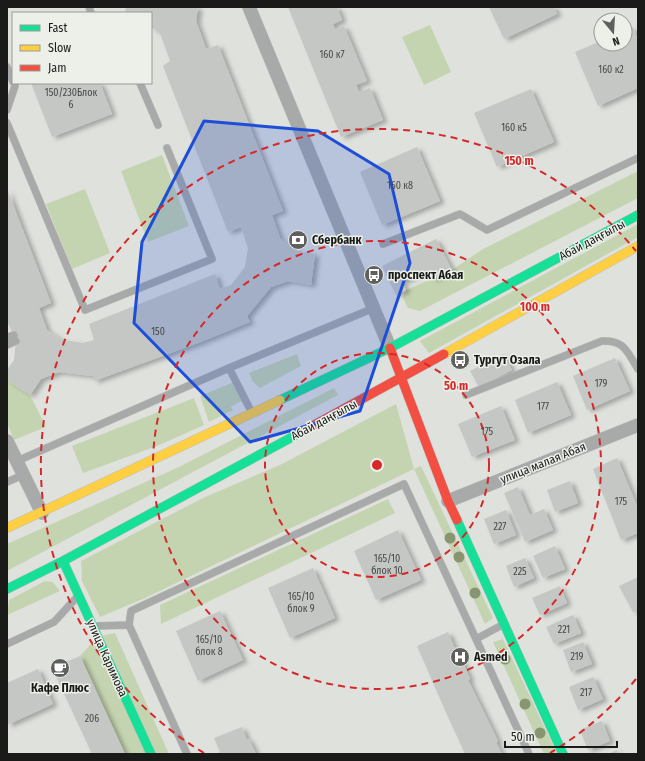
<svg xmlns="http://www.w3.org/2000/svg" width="645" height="761" font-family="'Fira Sans Condensed',sans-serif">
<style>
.green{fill:#c5d4b0}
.building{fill:#c5c7c4;filter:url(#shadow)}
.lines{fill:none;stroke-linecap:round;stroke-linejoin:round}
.lane-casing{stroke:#bcbdbb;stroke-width:8}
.street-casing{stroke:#bcbdbb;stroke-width:14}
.fast-casing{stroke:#bcbdbb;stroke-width:10}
.slow-casing{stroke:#bcbdbb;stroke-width:10}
.jam-casing{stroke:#bcbdbb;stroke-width:10}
.lane{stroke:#a8a9a9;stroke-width:7}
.street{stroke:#a8a9a9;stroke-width:13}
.fast{stroke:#16e098;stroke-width:9}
.slow{stroke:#ffcf43;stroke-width:9}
.jam{stroke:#f24e42;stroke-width:9}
.tree{fill:#879571}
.marked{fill:#1d4ed8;fill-opacity:0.2;stroke:#1d4ed8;stroke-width:3;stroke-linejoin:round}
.ring{fill:none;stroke:#d62828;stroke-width:2;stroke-dasharray:7 5}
.labels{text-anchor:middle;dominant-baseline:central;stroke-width:3;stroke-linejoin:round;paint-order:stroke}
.number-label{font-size:10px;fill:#484946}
.poi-label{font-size:12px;font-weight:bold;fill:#1a1b19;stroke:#ecf0e9;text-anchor:start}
.street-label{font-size:12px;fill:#1a1b19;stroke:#ecf0e9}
.centre{fill:#d62828;stroke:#ecf0e9;stroke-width:2}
.ring-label{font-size:12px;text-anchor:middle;font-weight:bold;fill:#d62828;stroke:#ecf0e9;stroke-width:3;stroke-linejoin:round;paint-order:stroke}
</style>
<defs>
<filter id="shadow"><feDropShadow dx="4.5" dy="2.5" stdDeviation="2" flood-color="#0004"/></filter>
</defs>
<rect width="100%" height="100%" fill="#dfe1dd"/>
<path class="green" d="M430,25L451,72L424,85L402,37Z
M162,155L189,226L148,242L121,171Z
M638,171V198L420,311L408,308L403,298L406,290L452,270L483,249Z
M85,189L110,253L72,269L46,204Z
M638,224V237L429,353L420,341Z
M297,354L301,366L260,388L253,382L249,373Z
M7,380L30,395L46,427L14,440L7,423Z
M234,382L243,400L231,407L233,410L209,422L200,396Z
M334,388L338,395L7,571V544L179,467Z
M194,398L204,425L157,446L83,473L72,446Z
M396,404L414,469L421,466L493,618L485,624L414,469L143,599L100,617L82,581L81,561L205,497L282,464Z
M388,499L395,513L161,624L160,605Z
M45,581L53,582L60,591L7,615L9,600Z
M115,633L169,754H125L80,656L97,637Z
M503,639L557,754H544L493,642Z"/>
<path class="building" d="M126,7H198L196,21L206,49L218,45L283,211L272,215L280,238L294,250L315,254L311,285L289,281L271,287L247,316L250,322L198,343L94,381L93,376L59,372L41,379L30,395L7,380V370L14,360L16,341L7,321V189L51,303L39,308L47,330L62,340L83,343L94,340L89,324L215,274L220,289L231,285L245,267L248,248L241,227L228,232L163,66L170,61L160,33L151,27V13H125Z
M288,7H337L342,20L333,24L335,29L344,26L367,81L356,85L359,92L370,88L383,120L341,137Z
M489,7H554L557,14L504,39Z
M633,27L638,40V88L598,106L575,52L601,41V44H625V31Z
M31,83H100L112,114L52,137Z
M531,89L554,142L497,167L474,113Z
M417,147L440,201L382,225L360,172Z
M436,239L452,270L433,279L428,269L402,282L406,290L396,295L382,266Z
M503,354L512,370L479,387L470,371Z
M615,358L630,391L587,410L573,376Z
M557,382L571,415L528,433L515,400Z
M501,406L515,440L472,457L458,424Z
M617,458L638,508V533L621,540L593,469Z
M570,481L578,503L555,512L547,490Z
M518,487L530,515L544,509L553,530L525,542L504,493Z
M506,510L516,535L494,544L484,519Z
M398,530L421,580L376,600L354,551Z
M555,546L565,569L543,578L533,556Z
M525,558L534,578L514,587L506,566Z
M313,568L335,618L290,638L268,588Z
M638,577V610L633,612L619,586Z
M560,586L567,603L540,615L532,598Z
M220,611L243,660L198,681L176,631Z
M573,615L581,633L554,644L546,627Z
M448,632L454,647H456L470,679L468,680L498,741L496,742L502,754H465L444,708L417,646Z
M583,642L592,664L571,672L563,650Z
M80,656L125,754H92L52,668Z
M38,669L53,704L7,725V683Z
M593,677L603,699L578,710L569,687Z
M602,721L610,741L588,750L580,730Z
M242,727L247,740L249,739L256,754H216L220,752L214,738Z
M617,750L618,754H608Z"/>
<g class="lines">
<defs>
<path id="lane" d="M89,7L91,13
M7,67L13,82
M140,83L158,125
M7,110L15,86L14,83
M7,123L85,310L212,259L167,148
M383,244L460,214L487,230L638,158
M7,337L14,335
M7,345L16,341
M229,368L252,413
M466,395L602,341C625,340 627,352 638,369
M17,461L229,368L374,308
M7,482L23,475
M129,625L131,611L404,484L476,639L504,624
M95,626L129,625L187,754
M476,639L529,754
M7,644L54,622L77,597"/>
<path id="street" d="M249,7L390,348
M7,441L42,513
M448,501L638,425"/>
<path id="fast" d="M280,400L390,348L638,215
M457,520L563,754
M63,561L151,754
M7,589L63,561L307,429"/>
<path id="slow" d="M444,354L638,246
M7,528L280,400"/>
<path id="jam" d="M390,348L448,501L457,520
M307,429L444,354"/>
</defs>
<use href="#lane" class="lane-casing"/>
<use href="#street" class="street-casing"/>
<use href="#fast" class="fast-casing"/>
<use href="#slow" class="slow-casing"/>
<use href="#jam" class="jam-casing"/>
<use href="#lane" class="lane"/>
<use href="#street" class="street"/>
<use href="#fast" class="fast"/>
<use href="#slow" class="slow"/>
<use href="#jam" class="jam"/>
</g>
<g class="tree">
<circle cx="450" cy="538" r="5.5"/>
<circle cx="459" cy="557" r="5.5"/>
<circle cx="475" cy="593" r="5.5"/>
<circle cx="505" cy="659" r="5.5"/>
<circle cx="525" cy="704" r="5.5"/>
<circle cx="540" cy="733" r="5.5"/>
</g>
<path class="marked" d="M204,121L318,131L389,174L410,263L360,411L250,442L134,323L142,242Z"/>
<g class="ring">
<circle cx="377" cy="465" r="112"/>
<circle cx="377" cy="465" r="224"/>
<path d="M636 679A336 336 0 0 1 550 753M204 753A336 336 0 1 1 636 251"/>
</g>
<defs>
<symbol id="bank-disc" viewBox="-11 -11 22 22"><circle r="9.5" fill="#5f605e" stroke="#ecf0e9"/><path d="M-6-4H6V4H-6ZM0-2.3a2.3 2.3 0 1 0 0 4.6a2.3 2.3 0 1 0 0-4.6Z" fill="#fff"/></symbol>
<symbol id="bus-disc" viewBox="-11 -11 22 22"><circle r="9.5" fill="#5f605e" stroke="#ecf0e9"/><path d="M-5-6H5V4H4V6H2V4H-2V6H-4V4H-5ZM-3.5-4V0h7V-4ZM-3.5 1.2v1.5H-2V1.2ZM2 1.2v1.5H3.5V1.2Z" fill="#fff"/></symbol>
<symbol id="hospital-disc" viewBox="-11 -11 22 22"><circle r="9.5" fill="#5f605e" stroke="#ecf0e9"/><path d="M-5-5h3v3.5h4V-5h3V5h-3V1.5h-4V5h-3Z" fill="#fff"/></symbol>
<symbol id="cafe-disc" viewBox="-11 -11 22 22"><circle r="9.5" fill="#5f605e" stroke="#ecf0e9"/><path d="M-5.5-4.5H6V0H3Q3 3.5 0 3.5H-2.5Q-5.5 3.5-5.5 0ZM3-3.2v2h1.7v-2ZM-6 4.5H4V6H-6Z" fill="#fff"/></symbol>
</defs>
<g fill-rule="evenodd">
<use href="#bank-disc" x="287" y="229" width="22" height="22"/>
<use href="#bus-disc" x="363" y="264" width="22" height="22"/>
<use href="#bus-disc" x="449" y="349" width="22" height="22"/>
<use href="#hospital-disc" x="449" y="646" width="22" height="22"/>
<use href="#cafe-disc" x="49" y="657" width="22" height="22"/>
</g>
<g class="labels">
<g class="number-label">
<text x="332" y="55">160 к7</text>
<text x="611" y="70">160 к2</text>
<text x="71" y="93">150/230Блок<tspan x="71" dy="12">6</tspan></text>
<text x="514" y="128">160 к5</text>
<text x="400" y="186">160 к8</text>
<text x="158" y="332">150</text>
<text x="601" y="384">179</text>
<text x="543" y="407">177</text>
<text x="487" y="432">175</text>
<text x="621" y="502">175</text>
<text x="500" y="527">227</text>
<text x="387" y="559">165/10<tspan x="387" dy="12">блок 10</tspan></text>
<text x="520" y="572">225</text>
<text x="301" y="597">165/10<tspan x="301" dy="12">блок 9</tspan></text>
<text x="564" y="630">221</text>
<text x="209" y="640">165/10<tspan x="209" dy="12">блок 8</tspan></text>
<text x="577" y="657">219</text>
<text x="586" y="693">217</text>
<text x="92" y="719">206</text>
</g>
<g class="poi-label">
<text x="312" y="240">Сбербанк</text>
<text x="388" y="275">проспект Абая</text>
<text x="474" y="360">Тургут Озала</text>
<text x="474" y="657">Asmed</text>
<text x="60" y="688" text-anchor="middle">Кафе Плюс</text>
</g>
<g class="street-label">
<text transform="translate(592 240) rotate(-28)">Абай даңғылы</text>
<text transform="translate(324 420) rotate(-28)">Абай даңғылы</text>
<text transform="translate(543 463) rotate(-22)">улица малая Абая</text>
<text transform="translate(107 658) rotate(66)">улица Каримова</text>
</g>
</g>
<circle cx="377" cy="465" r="6" class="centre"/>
<g class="ring-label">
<text x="519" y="165">150 m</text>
<text x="535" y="311">100 m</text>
<text x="456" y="390">50 m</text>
</g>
<rect width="645" height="761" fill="none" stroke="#1a1b19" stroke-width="16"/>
<rect x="12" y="12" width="140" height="72" fill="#ecf0e9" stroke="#989b96"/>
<rect x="20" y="25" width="20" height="6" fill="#16e098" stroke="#989b96"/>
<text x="48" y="32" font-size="12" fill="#1a1b19">Fast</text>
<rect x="20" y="45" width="20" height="6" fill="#ffcf43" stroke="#989b96"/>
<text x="48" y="52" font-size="12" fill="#1a1b19">Slow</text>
<rect x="20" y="65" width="20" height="6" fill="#f24e42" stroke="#989b96"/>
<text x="48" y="72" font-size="12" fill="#1a1b19">Jam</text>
<g transform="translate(613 32) rotate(162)"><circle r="19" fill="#ecf0e9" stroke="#989b96"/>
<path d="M0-3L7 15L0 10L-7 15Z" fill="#5f605e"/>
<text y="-6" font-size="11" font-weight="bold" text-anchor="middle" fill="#1a1b19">N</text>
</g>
<path d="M505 741v6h112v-6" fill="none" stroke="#1a1b19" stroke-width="2"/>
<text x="511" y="741" font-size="12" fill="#1a1b19" stroke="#ecf0e9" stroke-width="3" paint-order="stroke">50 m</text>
</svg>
